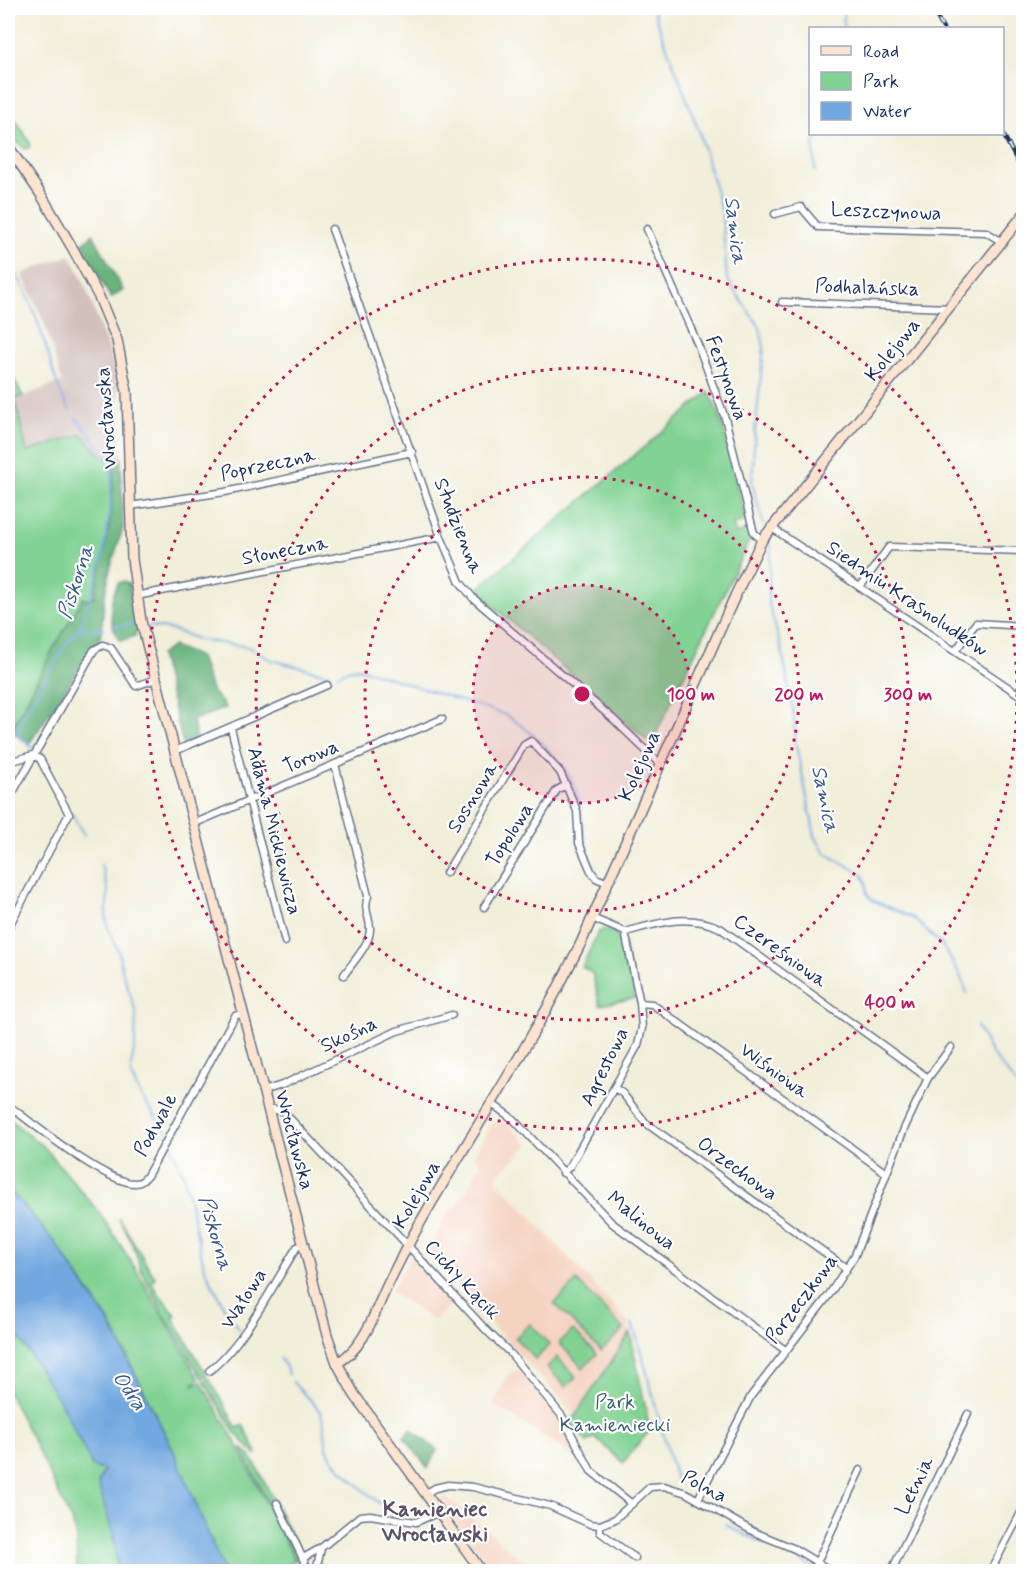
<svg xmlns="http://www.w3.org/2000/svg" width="1031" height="1579" font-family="Mynerve,sans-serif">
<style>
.built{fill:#f5d3c1}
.industrial{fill:#d1c0bc}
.green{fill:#81d293;stroke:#4e8078;stroke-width:1.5}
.forest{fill:#68b47d;stroke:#42726e;stroke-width:1.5}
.water{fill:#72a8e0;stroke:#466c9f;stroke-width:1.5}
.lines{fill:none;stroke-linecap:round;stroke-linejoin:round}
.stream{stroke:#72a8e0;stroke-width:2}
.street-casing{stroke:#667289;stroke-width:9}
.secondary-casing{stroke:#667289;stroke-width:12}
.street{stroke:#fff;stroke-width:6}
.secondary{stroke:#fde4d1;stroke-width:9}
.rail-casing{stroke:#1b2f5e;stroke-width:4.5}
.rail{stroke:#fff;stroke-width:2;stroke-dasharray:7;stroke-linecap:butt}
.ring{fill:none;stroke:#c2185b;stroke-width:3;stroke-dasharray:3 6}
.labels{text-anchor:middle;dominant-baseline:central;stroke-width:4.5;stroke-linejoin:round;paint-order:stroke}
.street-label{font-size:20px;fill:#1b2f5e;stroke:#fff}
.park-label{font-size:20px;fill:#3a606e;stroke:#fff}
.water-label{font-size:21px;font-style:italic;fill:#39598c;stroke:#fff}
.quarter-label{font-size:22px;font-weight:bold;fill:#5d5265;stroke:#fff}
.centre{fill:#c2185b;stroke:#fff;stroke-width:3}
.ring-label{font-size:18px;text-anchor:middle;font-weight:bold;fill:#c2185b;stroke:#fff;stroke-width:4.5;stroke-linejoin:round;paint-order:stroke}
</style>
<rect width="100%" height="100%" fill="#fff"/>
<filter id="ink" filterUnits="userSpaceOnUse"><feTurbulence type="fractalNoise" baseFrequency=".0167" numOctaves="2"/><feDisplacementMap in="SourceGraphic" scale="12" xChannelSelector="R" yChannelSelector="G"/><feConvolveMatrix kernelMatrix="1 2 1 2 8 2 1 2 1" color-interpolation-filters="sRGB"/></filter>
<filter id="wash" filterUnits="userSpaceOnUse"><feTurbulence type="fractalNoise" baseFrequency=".008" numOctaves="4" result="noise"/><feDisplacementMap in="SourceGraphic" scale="24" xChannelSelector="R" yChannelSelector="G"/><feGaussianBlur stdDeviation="1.35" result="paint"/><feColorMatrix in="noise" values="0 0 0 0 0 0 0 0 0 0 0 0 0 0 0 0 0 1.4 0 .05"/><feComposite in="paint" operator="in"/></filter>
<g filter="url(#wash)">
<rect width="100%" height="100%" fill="#f1eed9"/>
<path class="built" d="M493,1121L498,1124L506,1121L528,1145L495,1178L628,1322L630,1333L575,1415L495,1328L426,1247L436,1239L435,1237L450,1209L456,1208L481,1164L474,1155Z
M410,1256L454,1302L434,1321L391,1292Z
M518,1369L560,1419L579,1460L493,1404L508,1375Z
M444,1495L534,1569L536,1571H494L446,1510L440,1500Z"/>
<path class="industrial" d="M70,255L83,280L113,363L118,383L121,457L105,459L82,434L27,452L15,399L62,382L45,324L22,274Z"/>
<path class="green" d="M8,107L30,143L29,148L25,149L8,134Z
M8,368L23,396L15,399L27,452L82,434L105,459L115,458L110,523L94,597L88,600L83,599L52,651L8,736V490L12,473L8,413Z
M709,392L720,416L746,520L733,525L736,534L749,530L750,539L651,744L493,606L478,588Z
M605,929L618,935L623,940L635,998L600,1005L592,973L582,967L598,932Z
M8,1118L45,1148L99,1212L134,1266L199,1379L192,1385L201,1382L239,1448L295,1561L289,1563L292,1571H224L176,1456L111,1324L54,1241L8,1188Z
M119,1218L155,1278L152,1282L158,1293L176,1315L173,1318L207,1375L202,1378L166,1318L141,1270L133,1245Z
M577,1281L624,1329L601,1351L554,1303Z
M8,1320L59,1399L93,1467L104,1470L98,1483L114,1539L118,1571H77L76,1534L71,1520L39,1452L8,1393Z
M530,1324L550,1345L535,1359L515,1338Z
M573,1330L597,1354L583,1368L559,1343Z
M630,1333L650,1430L623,1463L595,1437L587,1442L570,1424Z
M557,1357L576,1377L566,1387L547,1367Z
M209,1378L237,1428L243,1425L257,1453L255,1454L235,1433L204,1381Z
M241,1447L250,1456L257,1467L302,1557L296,1560Z"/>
<path class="forest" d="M93,234L123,290L111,298L80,246Z
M121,457L123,528L110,569L104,601L101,636L29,744L11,731L52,651L83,598L88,600L94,597L110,523L115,458Z
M124,581L129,584L137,630L135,636L121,641C107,623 109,602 118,583Z
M173,646L200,657L211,690L226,708L193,720L196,739L183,745L160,655Z
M411,1429L437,1450L428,1468L404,1437Z"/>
<path class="water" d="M8,1188L54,1241L110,1324L176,1456L224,1571H118L114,1539L98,1483L104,1470L93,1467L59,1400L8,1320Z"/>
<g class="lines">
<path class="stream" d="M652,8L699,131L722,214L727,279L760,328L764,347L755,431L752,483L764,526
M843,8L844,28
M815,172L814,145L817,134
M8,262L11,268
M16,274C31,299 39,326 48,353C54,373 58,393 70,410
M771,545L768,601L782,651L793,710L796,745L815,836L825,853L862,874L866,883L867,894L872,900L913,918L942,945L959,973L967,993
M114,626L133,624
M149,626L173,630L200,640L248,647L271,660L331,675
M80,627L87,630L103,628
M338,675L347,670L359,668L503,714C526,725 569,766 576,791C585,818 580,841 594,868
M32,748L18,733L20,722L66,644L80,627L90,601L103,555L110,507L112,461L76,418
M72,814L84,835
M101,865L108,891L106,918L108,928L119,953L122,970L136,1012L135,1046L131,1066V1076L141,1096L167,1133
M977,1026L992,1054L1024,1094
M170,1141L185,1180L204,1267L226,1311L239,1330
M632,1323C650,1376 660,1431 678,1484
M280,1359L285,1365L289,1375
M293,1382C301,1393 314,1401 320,1412C327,1424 323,1440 329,1453C334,1465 384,1511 397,1513C406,1515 416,1511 425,1510
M725,1524C756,1542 790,1554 821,1572"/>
</g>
</g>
<g filter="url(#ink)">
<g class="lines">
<defs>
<path id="street" d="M775,214L801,207L818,227L986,232L1002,242
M332,229L441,537L460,582L473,598L612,718L661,765
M647,229L698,345L725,418L754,533L762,540
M782,302L949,308
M130,506L225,492L412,452
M772,528L1024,698
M860,587L889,547L1024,551
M136,596L441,537
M956,650L976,623L1024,626
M231,728L285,942
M175,751L327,685
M8,758L16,760L33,755
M335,764L368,896C363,911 370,916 370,929C370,945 352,963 344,975
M8,801L94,650L103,645L111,648L136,686L156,679
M193,824L442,719
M446,873L515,760L524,745L531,741L560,772L566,785L577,811L579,843L591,871L596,878L608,883
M484,907L557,790L566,785
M8,928L69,814L40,759L33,755
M625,932C660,923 686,913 720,928L928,1078
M640,1003L652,1004L680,1024L886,1173
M615,1088L623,1094L646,1123L846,1268
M263,1091L282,1085L397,1031L452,1015
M491,1103L513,1119L612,1223L785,1350
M8,1105C33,1124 106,1183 135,1183C141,1183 143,1180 147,1176L235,1016L243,1013
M268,1111L273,1109L284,1112L487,1331L507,1350
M563,1173L570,1166L638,1045L642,1028L640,1003L625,932L592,918
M511,1354L562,1416L591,1471L632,1504
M209,1371C244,1344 273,1285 297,1247L303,1245
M425,1494L435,1488L448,1485L473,1487L550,1506L590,1524L600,1525L615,1519L650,1487L664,1486L686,1493L754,1532L795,1549L833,1572
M698,1499L751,1396L829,1295L855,1255L904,1129L928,1078L951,1047
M277,1503L309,1572
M600,1525V1532L635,1558
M303,1558L321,1548L360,1516L370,1515L416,1522L439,1512
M817,1562L860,1470
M316,1572L321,1548
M891,1572L968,1414
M990,1572L1024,1507"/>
<path id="secondary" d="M8,146L40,193L73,249L99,297L117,340L127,392L132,559L141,621L327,1335L337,1363L354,1394L482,1572
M337,1363C366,1348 376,1307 390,1280C440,1178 508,1085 560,984L581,943L735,596L762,540L1024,214"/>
</defs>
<use href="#street" class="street-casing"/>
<use href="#secondary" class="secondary-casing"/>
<use href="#street" class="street"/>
<use href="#secondary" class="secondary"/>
<defs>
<path id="rail" d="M932,8L943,28
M1002,132L1024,174"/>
</defs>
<use href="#rail" class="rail-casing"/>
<use href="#rail" class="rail"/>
</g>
</g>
<circle cx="582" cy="694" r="109" fill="#c2185b" fill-opacity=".12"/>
<g class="ring">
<circle cx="582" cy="694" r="109"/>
<circle cx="582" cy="694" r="217"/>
<circle cx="582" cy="694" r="326"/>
<circle cx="582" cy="694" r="435"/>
</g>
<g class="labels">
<g class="street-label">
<text transform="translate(886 212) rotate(2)">Leszczynowa</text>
<text transform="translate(867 288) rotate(2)">Podhalańska</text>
<text transform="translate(893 350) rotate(-51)">Kolejowa</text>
<text transform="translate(726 378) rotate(70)">Festynowa</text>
<text transform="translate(107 418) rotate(-94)">Wrocławska</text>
<text transform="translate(268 465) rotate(-12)">Poprzeczna</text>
<text transform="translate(458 526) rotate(68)">Studzienna</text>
<text transform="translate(285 551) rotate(-11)">Słoneczna</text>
<text transform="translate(907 599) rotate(34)">Siedmiu Krasnoludków</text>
<text transform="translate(311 757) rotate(-23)">Torowa</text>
<text transform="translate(640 766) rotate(-66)">Kolejowa</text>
<text transform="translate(473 798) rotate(-59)">Sosnowa</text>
<text transform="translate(274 831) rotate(76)">Adama Mickiewicza</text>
<text transform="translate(510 835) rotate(-58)">Topolowa</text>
<text transform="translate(780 951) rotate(36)">Czereśniowa</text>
<text transform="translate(349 1035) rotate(-25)">Skośna</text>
<text transform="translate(605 1067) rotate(-64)">Agrestowa</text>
<text transform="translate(774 1071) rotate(36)">Wiśniowa</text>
<text transform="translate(156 1125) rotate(-61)">Podwale</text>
<text transform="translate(294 1140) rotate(75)">Wrocławska</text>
<text transform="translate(737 1169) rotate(36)">Orzechowa</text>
<text transform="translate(417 1195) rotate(-60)">Kolejowa</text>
<text transform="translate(641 1221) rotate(39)">Malinowa</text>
<text transform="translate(462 1280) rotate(47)">Cichy Kącik</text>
<text transform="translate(244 1299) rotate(-57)">Wałowa</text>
<text transform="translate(802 1299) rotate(-53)">Porzeczkowa</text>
<text transform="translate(915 1486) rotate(-64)">Letnia</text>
<text transform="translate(704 1487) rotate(27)">Polna</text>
</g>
<g class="park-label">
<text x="615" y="1402">Park<tspan x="615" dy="23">Kamieniecki</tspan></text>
</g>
<g class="water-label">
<text transform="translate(735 230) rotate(83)">Samica</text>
<text transform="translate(76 582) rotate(-72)">Piskorna</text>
<text transform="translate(825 799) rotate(78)">Samica</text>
<text transform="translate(215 1233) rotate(74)">Piskorna</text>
<text transform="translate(129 1391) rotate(55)">Odra</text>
</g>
<g class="quarter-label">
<text x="435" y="1510">Kamieniec<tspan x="435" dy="25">Wrocławski</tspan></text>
</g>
</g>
<circle cx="582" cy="694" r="9" class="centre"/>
<g class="ring-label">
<text x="691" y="700">100 m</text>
<text x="799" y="700">200 m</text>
<text x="908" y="700">300 m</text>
<text x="890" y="1008">400 m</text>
</g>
<rect width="1031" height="1579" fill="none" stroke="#fff" stroke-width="30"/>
<rect x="809" y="27" width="195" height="108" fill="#ffffff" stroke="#a4acbf" stroke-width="1.5"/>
<rect x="821" y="46" width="30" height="9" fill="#fde4d1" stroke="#a4acbf" stroke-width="1.5"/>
<text x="863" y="57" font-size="18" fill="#1b2f5e">Road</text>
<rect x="821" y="72" width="30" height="18" fill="#81d293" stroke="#a4acbf" stroke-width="1.5"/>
<text x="863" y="87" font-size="18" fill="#1b2f5e">Park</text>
<rect x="821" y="102" width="30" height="18" fill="#72a8e0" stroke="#a4acbf" stroke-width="1.5"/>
<text x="863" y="117" font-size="18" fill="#1b2f5e">Water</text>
</svg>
